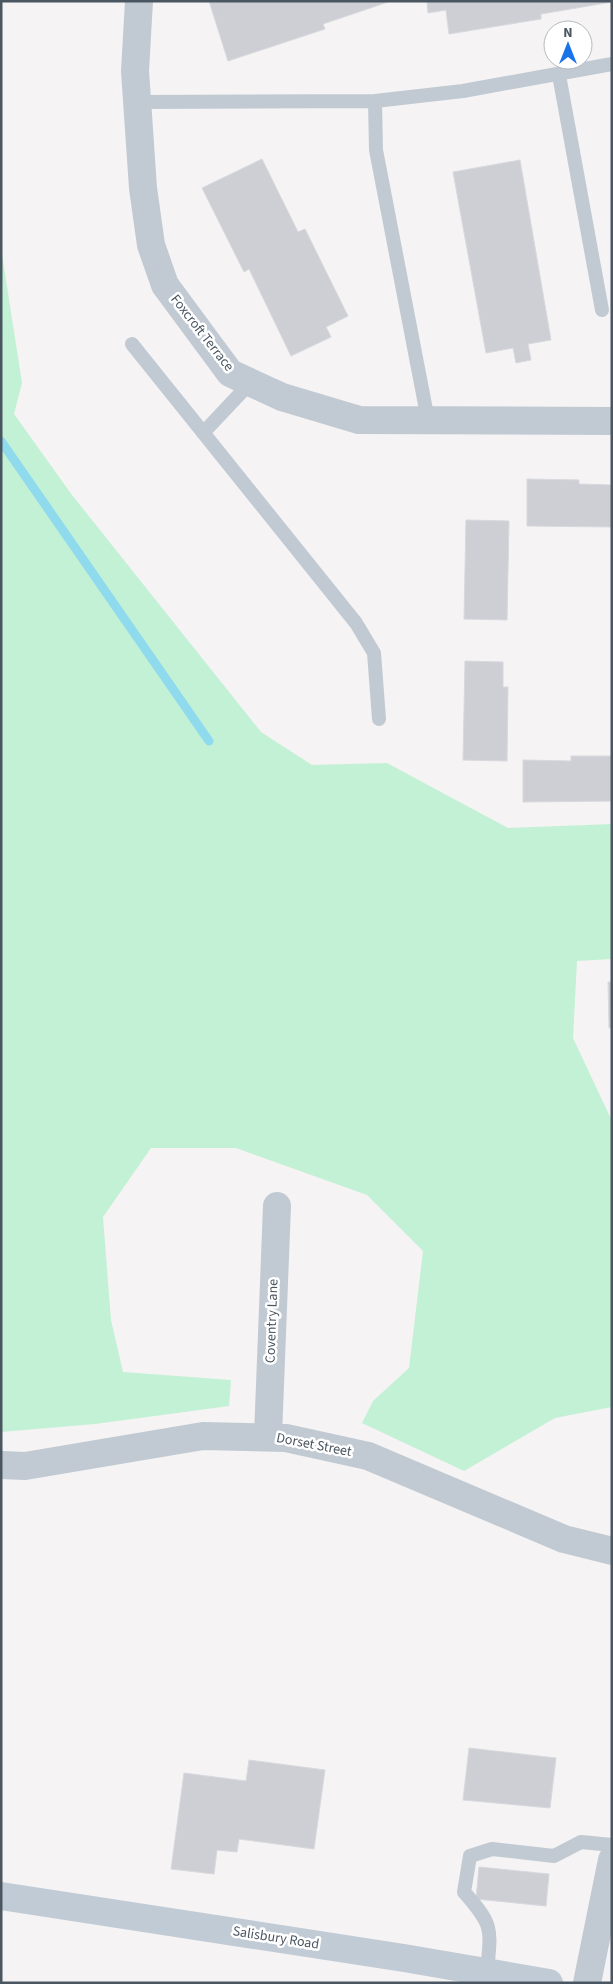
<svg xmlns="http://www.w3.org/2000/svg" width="613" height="1984" font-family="'Source Sans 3',sans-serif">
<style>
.green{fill:#c3f1d5}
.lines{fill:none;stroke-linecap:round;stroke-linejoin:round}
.stream{stroke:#90daee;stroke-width:9}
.building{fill:#cdcfd5;stroke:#d7d9de}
.lane{stroke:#c1cad2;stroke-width:14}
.street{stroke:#c1cad2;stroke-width:28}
.secondary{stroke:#c1cbd6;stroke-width:28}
.labels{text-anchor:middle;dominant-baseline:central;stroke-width:5;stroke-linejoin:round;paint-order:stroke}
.street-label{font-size:14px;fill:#4a5661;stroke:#fff}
</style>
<rect width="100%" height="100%" fill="#f5f3f3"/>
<path class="green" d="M1,248L22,383L14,414L72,495L261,732L312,765L387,763L508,828L612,824V959L577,961L573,1038L612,1121V1407L555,1418L464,1471L362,1423L373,1401L409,1368L423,1251L367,1195L236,1148H151L103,1217L111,1320L123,1372L231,1380L229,1406L95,1424L1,1432Z"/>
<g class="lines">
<path class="stream" d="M1,441L209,741"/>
</g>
<path class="building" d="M209,1H391L323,24L325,29L228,61Z
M427,1H612V2L541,14V19L449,34L446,10L428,13Z
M262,159L298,232L305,229L348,316L326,327L331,337L291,356L249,269L244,272L202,188Z
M520,160L551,340L528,344L531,360L516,363L513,348L486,353L453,172Z
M527,479L579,480V484L612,485V527L527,526Z
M466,520L509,521L507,620L464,619Z
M465,661L503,662V687H508L507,761L463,760Z
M571,756H612V801L523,802V760L571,761Z
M608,982H612V1028H609Z
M469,1748L556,1758L550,1808L463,1800Z
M249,1760L325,1770L314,1849L239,1839L237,1852L217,1850L214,1874L171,1869L184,1773L246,1781Z
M479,1867L549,1874L546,1906L476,1899Z"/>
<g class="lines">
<path class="lane" d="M559,75L602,310
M375,101L376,150L428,420
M137,102L375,101L463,91L612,64
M132,344L356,623L374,653L379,719
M203,433L251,382
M487,1972C491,1928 494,1926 464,1892L470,1856L492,1849L554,1856L581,1842L612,1845"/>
<path class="street" d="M139,1L135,71L143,188L151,245L165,285L230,373L282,397L359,420L612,421
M268,1436L277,1206
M1,1465L25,1466L203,1436L286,1438L368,1456L564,1539L612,1551
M587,1983L612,1860"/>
<path class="secondary" d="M1,1896L404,1958L549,1983"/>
</g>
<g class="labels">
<g class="street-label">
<text transform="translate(202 333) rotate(52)">Foxcroft Terrace</text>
<text transform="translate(272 1321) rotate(-88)">Coventry Lane</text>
<text transform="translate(314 1445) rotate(11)">Dorset Street</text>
<text transform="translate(276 1938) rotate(9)">Salisbury Road</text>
</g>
</g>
<rect width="613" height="1984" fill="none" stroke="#4a5661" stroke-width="5"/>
<g transform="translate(568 45)"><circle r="24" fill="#ffffff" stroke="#b7bbc0"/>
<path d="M0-4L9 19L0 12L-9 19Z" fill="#1a73e8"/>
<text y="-8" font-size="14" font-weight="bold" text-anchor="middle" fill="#4a5661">N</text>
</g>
</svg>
